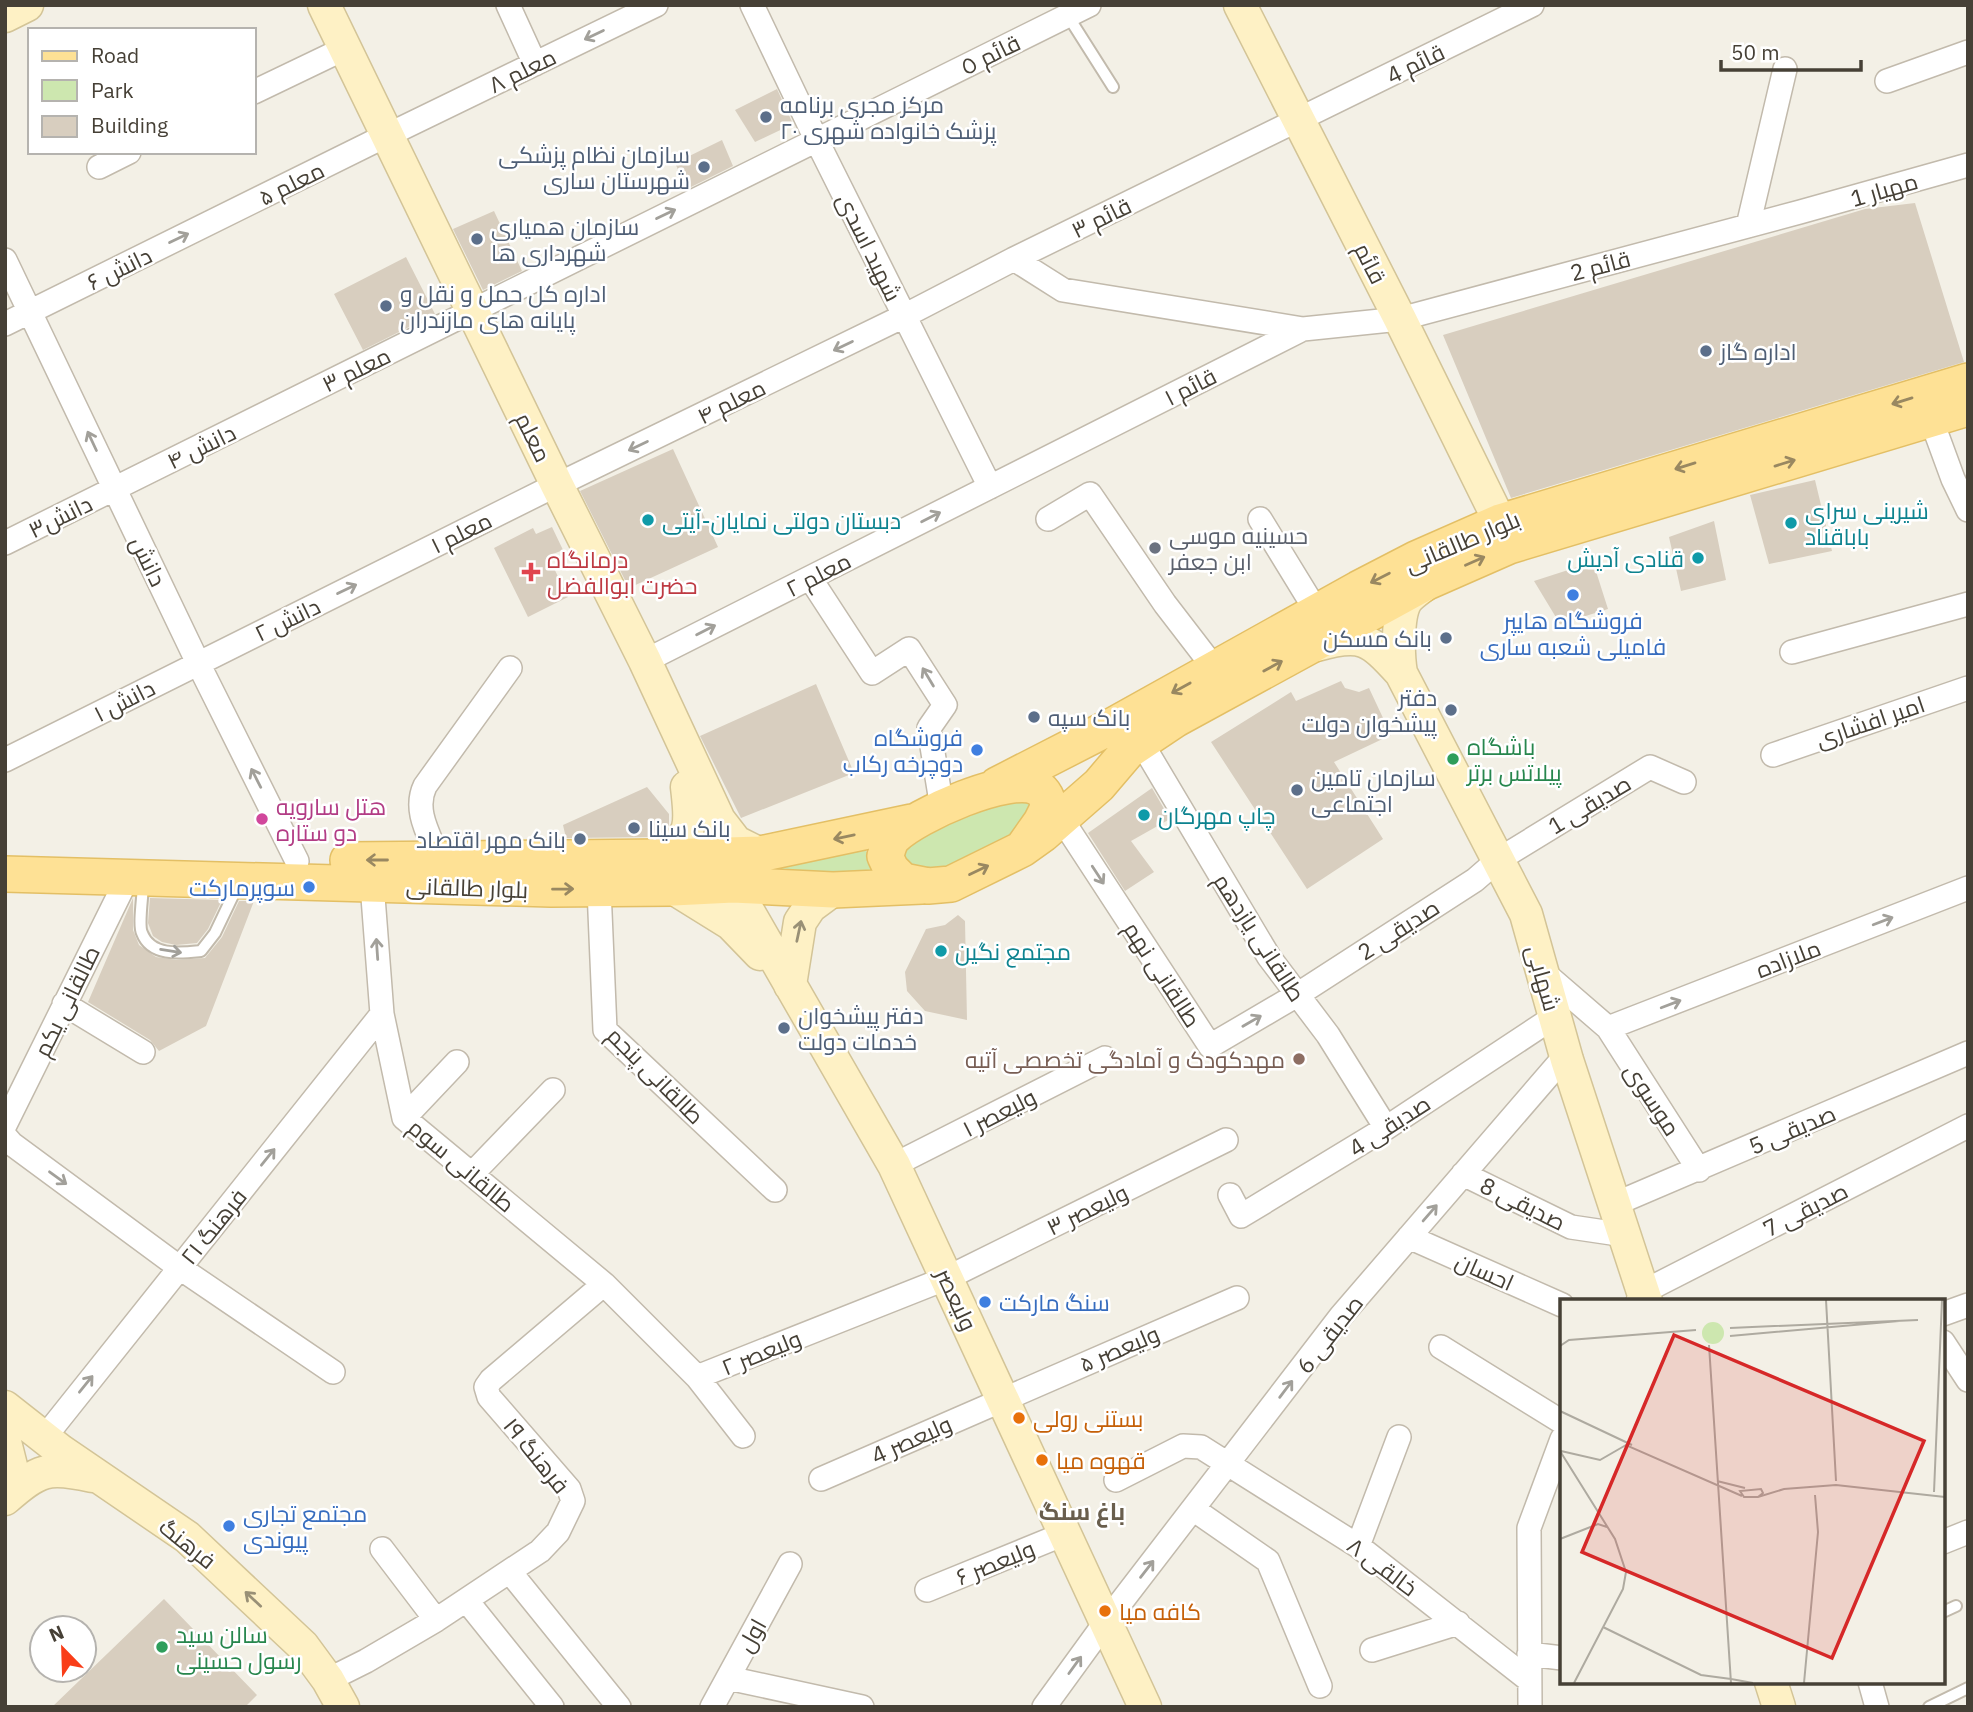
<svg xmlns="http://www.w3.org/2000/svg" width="1973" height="1712" font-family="'IBM Plex Sans',Cairo,sans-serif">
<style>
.green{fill:#cde7af}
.building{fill:#d8cebf}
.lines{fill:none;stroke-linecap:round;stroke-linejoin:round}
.lane-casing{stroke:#c2baac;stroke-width:14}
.street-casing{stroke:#c2baac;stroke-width:26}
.secondary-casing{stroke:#d3c497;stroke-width:35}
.primary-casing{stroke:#e3bf65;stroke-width:38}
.lane{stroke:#fff;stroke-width:10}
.street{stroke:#fff;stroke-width:23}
.secondary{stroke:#fef1c5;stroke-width:32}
.primary{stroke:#fee195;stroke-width:35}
.oneway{stroke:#a2a09a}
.oneway2{stroke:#998861}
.oneway3{stroke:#999076}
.service-dot{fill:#5c6f8a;stroke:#fff;stroke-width:2.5}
.culture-dot{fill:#0f9aa8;stroke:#fff;stroke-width:2.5}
.worship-dot{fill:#6b7280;stroke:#fff;stroke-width:2.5}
.health-dot{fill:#e0444e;stroke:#fff;stroke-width:2.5}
.shop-dot{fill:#3f7fe0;stroke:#fff;stroke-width:2.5}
.leisure-dot{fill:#2e9e5b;stroke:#fff;stroke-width:2.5}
.hotel-dot{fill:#d1479c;stroke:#fff;stroke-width:2.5}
.education-dot{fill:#8d6e63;stroke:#fff;stroke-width:2.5}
.food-dot{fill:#e8710a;stroke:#fff;stroke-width:2.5}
.labels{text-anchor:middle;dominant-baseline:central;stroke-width:5;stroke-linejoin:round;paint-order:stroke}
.street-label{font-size:23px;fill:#464036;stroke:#fff}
.service-label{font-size:23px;fill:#4e5e75;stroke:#fff;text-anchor:start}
.culture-label{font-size:23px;fill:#0d838f;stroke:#fff;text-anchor:start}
.worship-label{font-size:23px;fill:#5b616d;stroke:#fff;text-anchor:start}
.health-label{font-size:23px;fill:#be3a42;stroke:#fff;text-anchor:start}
.shop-label{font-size:23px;fill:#366cbe;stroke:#fff;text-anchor:end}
.leisure-label{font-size:23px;fill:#27864d;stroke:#fff;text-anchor:start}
.hotel-label{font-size:23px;fill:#b23c85;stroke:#fff;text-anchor:start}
.education-label{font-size:23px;fill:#785e54;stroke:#fff;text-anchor:end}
.food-label{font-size:23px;fill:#c56008;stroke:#fff;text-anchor:start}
.neighbourhood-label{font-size:24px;font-weight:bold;fill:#695e4d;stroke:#fff}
.inset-road{fill:none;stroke:#aeaaa0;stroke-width:2}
.view{fill:#d62828;fill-opacity:0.15;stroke:#d62828;stroke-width:3.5}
.inset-edge{fill:none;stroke:#464036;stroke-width:3.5}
</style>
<rect width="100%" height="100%" fill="#f3f0e6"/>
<path class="green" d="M1029,794L1040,808L1030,827L955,872L903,870L900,840L914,830Z
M864,844L870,863L881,879L761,882L753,863Z"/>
<path class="building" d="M777,89L793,124L755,142L735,110Z
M722,140L733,166L687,189L675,163Z
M1915,203L1964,362L1511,498L1443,335L1865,209Z
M494,211L522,271L483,290L453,229Z
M406,257L435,314L363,350L334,294Z
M673,449L718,547L629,588L580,491Z
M1815,480L1832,551L1769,564L1750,495Z
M1714,521L1726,580L1681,591L1669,537Z
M552,527L563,550L548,556L568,597L528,617L494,548L533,528L536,534Z
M1593,562L1608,609L1560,624L1534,581Z
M1341,681L1345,688L1359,692L1369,688L1391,735L1334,762L1383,839L1307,889L1211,742L1291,692L1296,701Z
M816,684L854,773L741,818L700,736Z
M647,787L669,814V825L659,837L566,838L563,825Z
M1152,788L1170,819L1131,841L1154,872L1125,891L1088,833Z
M133,898V930L139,945L156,957L176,960L205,958L222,937L239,901H254L206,1026L159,1051L150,1040L88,1002Z
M150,898L222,900L208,929L197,943L176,945L162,942L153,936L148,923Z
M958,915L965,921L967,1020L925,1011L907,991L905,972L926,929L945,925Z
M164,1599L257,1695L245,1707H52Z"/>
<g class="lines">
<defs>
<path id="lane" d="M1068,16L1113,87
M143,884C143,895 138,925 142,933C151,957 181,953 201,951L215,933L237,887
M1943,1612L1956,1606
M1929,1707L1968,1688"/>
<path id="street" d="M508,5L535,64
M752,5L816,139L990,487
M1887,81L1968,52
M254,92L331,55
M388,135L656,5
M99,167L129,152
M1748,226L1785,69
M1014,259L1063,290L1303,329
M5,260L198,663L297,861
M474,310L1089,5
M5,324L375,141
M1931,419L1953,479L1968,510
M557,485L904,316L1014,259L1532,5
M1048,519L1090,494L1165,604L1215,669
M1260,519L1317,612
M5,543L462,316
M810,578L872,673L909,649L945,705L929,728L942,808
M1792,652L1968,604
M645,661L1303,329L1400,319L1800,212L1968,165
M1141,742L1269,957L1328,1035L1386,1128
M1773,755L1968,688
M5,760L546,490
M1061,818L1210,1046L1297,995L1475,880L1498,860L1650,767L1684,782
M439,860C430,836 413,811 425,786L510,668
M372,884L382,1014L404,1118L604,1284L697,1377L947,1278L1226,1140
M599,889L605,1030L775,1190
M1542,971L1608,1028L1699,1170
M64,1004L143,1052
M1608,1028L1968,888
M404,1118L457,1062
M5,1125L128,877
M5,1136L12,1144L180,1268L333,1372
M894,1165L1105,1058
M472,1174L553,1090
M1463,1174L1571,1227L1625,1235
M1230,1195L1241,1216L1386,1128L1554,1017
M1615,1204L1968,1053
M1409,1237L1562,1305
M1638,1301L1643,1292L1968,1126
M1943,1314L1968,1305
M1943,1342L1968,1380
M1441,1347L1562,1422
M697,1377L743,1436
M44,1438L382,1014
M821,1479L1237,1298
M1116,1480L1183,1446L1201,1447L1358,1546L1529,1680
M1193,1509L1268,1561L1320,1686
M1943,1542L1968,1532
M1358,1546L1399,1437
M382,1549L436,1620
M510,1572L619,1707
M927,1590L1064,1534
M467,1601L552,1707
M1372,1650L1458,1623
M1529,1654L1562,1658
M728,1678L862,1707
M328,1680L366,1661L436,1620L540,1551L558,1532L573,1501L569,1489L489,1397L486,1387L491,1380L604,1284
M1870,1682L1877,1707
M712,1707L790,1564
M1044,1707L1105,1623L1341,1316L1566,1055
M1530,1707L1529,1528L1562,1439"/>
<path id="secondary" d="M324,5L557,485L645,661L719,820L736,842L760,854
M1240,5L1400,319L1500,522
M5,16L27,5
M1317,645C1362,632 1370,639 1401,673L1526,914L1567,1060L1646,1301
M1401,673C1398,656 1397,616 1406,601C1410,595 1421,588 1427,583
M664,857C694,832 691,824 687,787
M733,885L894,1165L1145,1707
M673,888L731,924L760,954
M790,985L800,922L810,907L833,890
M5,1407L61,1451L187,1537L303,1646L328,1680L343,1707
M5,1442L12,1470L7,1497
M5,1499C39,1469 48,1466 92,1476
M1771,1682L1779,1707"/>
<path id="primary" d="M997,785L1112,726L1358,589L1416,559L1500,522L1968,381
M1022,849L1041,822L1049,806C1047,799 1045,792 1038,788C1010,772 915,816 894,837C889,842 888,850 885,856L891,869L903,881L928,886L951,884L1022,849L1043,834L1099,785L1128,751L1176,719L1427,582L1509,546L1968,408
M348,860L664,857L760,854L911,822
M5,874L551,889L673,888L733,885L833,890L922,886"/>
</defs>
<use href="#lane" class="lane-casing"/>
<use href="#street" class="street-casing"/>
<use href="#secondary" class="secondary-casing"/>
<use href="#primary" class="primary-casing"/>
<use href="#lane" class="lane"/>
<use href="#street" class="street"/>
<use href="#secondary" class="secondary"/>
<use href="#primary" class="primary"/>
</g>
<defs><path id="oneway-shaft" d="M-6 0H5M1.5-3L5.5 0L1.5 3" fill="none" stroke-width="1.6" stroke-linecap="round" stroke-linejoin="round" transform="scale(1.75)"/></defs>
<g class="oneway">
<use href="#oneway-shaft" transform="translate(594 35) rotate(154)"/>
<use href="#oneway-shaft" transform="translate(666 214) rotate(-26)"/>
<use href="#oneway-shaft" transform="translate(179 238) rotate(-26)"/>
<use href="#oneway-shaft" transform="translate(843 346) rotate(154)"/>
<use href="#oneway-shaft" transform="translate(92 441) rotate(-115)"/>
<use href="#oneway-shaft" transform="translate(638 446) rotate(154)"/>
<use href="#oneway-shaft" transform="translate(931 517) rotate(-27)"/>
<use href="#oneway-shaft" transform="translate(347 589) rotate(-26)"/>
<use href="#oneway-shaft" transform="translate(706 630) rotate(-27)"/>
<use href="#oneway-shaft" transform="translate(928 677) rotate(-121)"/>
<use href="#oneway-shaft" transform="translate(256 778) rotate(-117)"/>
<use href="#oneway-shaft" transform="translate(1098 875) rotate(57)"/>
<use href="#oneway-shaft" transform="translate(1883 921) rotate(-21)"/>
<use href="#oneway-shaft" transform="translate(377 949) rotate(-94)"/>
<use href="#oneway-shaft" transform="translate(171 951) rotate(9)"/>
<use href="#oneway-shaft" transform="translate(1671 1004) rotate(-21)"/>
<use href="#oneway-shaft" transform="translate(1252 1021) rotate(-30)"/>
<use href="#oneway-shaft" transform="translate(268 1157) rotate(-51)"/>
<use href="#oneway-shaft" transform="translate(58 1178) rotate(36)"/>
<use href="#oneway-shaft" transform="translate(1430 1213) rotate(-49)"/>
<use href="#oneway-shaft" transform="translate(86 1384) rotate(-51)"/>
<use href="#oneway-shaft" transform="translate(1286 1389) rotate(-53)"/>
<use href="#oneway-shaft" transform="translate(1147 1569) rotate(-52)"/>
<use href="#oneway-shaft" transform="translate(1075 1665) rotate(-54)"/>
</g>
<g class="oneway2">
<use href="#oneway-shaft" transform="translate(1902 401) rotate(163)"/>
<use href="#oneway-shaft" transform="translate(1785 463) rotate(-17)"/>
<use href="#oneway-shaft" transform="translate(1685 466) rotate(163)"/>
<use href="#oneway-shaft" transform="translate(1475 561) rotate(-24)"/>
<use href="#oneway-shaft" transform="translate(1380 578) rotate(153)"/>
<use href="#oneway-shaft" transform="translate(1273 666) rotate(-29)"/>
<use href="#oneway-shaft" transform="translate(1181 688) rotate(151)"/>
<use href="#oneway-shaft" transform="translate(844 837) rotate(168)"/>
<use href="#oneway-shaft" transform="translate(377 860) rotate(180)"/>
<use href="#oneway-shaft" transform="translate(979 870) rotate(-26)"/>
<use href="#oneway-shaft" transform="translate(563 889) rotate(-1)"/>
</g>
<g class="oneway3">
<use href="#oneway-shaft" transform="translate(799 931) rotate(-78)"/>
<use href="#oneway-shaft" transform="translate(253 1599) rotate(-137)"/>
</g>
<g class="service-dot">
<circle cx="766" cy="117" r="7"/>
<circle cx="704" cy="167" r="7"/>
<circle cx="477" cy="239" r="7"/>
<circle cx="386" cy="306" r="7"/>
<circle cx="1706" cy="351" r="7"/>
<circle cx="1446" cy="638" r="7"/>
<circle cx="1451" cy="710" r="7"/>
<circle cx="1034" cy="717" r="7"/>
<circle cx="1297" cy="790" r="7"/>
<circle cx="634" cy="828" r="7"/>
<circle cx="580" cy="839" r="7"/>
<circle cx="784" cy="1028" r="7"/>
</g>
<g class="culture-dot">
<circle cx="648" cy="520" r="7"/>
<circle cx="1791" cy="523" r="7"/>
<circle cx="1698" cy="558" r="7"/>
<circle cx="1144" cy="815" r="7"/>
<circle cx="941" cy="951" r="7"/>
</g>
<circle class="worship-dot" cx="1155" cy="548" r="7"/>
<path class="health-dot" d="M527.5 561.5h7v7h7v7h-7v7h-7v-7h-7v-7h7z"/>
<g class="shop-dot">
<circle cx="1573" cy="595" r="7"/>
<circle cx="977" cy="750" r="7"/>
<circle cx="309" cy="887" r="7"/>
<circle cx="985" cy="1302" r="7"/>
<circle cx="229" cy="1526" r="7"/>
</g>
<g class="leisure-dot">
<circle cx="1453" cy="759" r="7"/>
<circle cx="162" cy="1647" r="7"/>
</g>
<circle class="hotel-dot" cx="262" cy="819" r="7"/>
<circle class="education-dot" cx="1299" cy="1059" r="7"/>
<g class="food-dot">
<circle cx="1019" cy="1418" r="7"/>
<circle cx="1042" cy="1460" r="7"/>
<circle cx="1105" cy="1611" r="7"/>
</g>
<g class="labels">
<g class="street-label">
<text transform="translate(990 54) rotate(-26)">قائم ٥</text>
<text transform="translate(1415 63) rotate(-26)">قائم 4</text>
<text transform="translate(522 70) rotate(-26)">معلم ۸</text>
<text transform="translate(291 183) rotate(-26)">معلم ۵</text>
<text transform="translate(1884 189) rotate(-16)">مهیار 1</text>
<text transform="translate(1101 217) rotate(-26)">قائم ٣</text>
<text transform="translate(870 247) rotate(64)">شهید اسدی</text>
<text transform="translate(1371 263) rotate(63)">قائم</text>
<text transform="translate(1600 265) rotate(-15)">قائم 2</text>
<text transform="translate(119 268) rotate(-26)">دانش ۶</text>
<text transform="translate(356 369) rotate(-26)">معلم ۳</text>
<text transform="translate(1190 386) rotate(-27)">قائم ١</text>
<text transform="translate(731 401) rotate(-26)">معلم ۴</text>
<text transform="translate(534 437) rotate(64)">معلم</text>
<text transform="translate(201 446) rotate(-26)">دانش ۴</text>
<text transform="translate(60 516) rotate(-26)">دانش٣</text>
<text transform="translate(461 532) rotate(-26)">معلم ١</text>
<text transform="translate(1462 541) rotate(-23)">بلوار طالقانی</text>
<text transform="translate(149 561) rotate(64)">دانش</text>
<text transform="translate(818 574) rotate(-27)">معلم ٢</text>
<text transform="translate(287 619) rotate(-26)">دانش ٢</text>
<text transform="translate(124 700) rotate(-27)">دانش ١</text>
<text transform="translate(1870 721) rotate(-19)">امیر افشاری</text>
<text transform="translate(1589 804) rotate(-31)">صدیقی 1</text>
<text transform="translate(467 887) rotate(2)">بلوار طالقانی</text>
<text transform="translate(1398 929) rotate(-33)">صدیقی 2</text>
<text transform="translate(1260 937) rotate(57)">طالقانی یازدهم</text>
<text transform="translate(1788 958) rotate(-21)">ملازاده</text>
<text transform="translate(1163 974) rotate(57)">طالقانی نهم</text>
<text transform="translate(1544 978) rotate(74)">شهابی</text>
<text transform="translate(66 1001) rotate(-64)">طالقانی یکم</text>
<text transform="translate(656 1075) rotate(45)">طالقانی پنجم</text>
<text transform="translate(1653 1099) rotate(57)">موسوی</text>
<text transform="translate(999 1112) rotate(-27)">ولیعصر ١</text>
<text transform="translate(1389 1125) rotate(-33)">صدیقی 4</text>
<text transform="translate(1792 1129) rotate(-23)">صدیقی 5</text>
<text transform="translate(462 1165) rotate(40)">طالقانی سوم</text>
<text transform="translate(1523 1203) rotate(26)">صدیقی 8</text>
<text transform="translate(1087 1209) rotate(-26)">ولیعصر ٣</text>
<text transform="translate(1805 1209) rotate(-27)">صدیقی 7</text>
<text transform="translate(213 1226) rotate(-51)">فرهنگ ۲۱</text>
<text transform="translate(1485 1271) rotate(24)">احسان</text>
<text transform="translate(957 1299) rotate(65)">ولیعصر</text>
<text transform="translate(1329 1334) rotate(-52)">صدیقی 6</text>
<text transform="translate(1119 1348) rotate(-23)">ولیعصر ۵</text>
<text transform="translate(761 1352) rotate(-22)">ولیعصر ٢</text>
<text transform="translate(911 1439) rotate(-24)">ولیعصر 4</text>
<text transform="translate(537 1455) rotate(51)">فرهنگ ۱۹</text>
<text transform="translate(188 1543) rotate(39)">فرهنگ</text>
<text transform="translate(995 1562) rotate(-22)">ولیعصر ۶</text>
<text transform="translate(1383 1566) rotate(37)">خالقی ۸</text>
<text transform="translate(751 1635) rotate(-61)">اول</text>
</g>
<g class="service-label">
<text x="780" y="104">مرکز مجری برنامه<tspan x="780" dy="26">پزشک خانواده شهری ٢٠</tspan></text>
<text x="690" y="154" text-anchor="end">سازمان نظام پزشکی<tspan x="690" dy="26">شهرستان ساری</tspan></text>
<text x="491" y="226">سازمان همیاری<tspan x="491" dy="26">شهرداری ها</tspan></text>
<text x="400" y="293">اداره کل حمل و نقل و<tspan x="400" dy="26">پایانه های مازندران</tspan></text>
<text x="1720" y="351">اداره گاز</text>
<text x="1432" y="638" text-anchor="end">بانک مسکن</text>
<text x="1437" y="697" text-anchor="end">دفتر<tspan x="1437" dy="26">پیشخوان دولت</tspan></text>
<text x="1048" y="717">بانک سپه</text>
<text x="1311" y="777">سازمان تامین<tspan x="1311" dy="26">اجتماعی</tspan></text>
<text x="648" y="828">بانک سینا</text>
<text x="566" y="839" text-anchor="end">بانک مهر اقتصاد</text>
<text x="798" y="1015">دفتر پیشخوان<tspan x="798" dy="26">خدمات دولت</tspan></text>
</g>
<g class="culture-label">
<text x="1805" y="510">شیرینی سرای<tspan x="1805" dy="26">باباقناد</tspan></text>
<text x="662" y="520">دبستان دولتی نمایان-آیتی</text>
<text x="1684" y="558" text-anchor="end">قنادی آدیش</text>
<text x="1158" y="815">چاپ مهرگان</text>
<text x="955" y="951">مجتمع نگین</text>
</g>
<g class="worship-label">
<text x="1169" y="535">حسینیه موسی<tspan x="1169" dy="26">ابن جعفر</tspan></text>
</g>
<g class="health-label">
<text x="547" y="559">درمانگاه<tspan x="547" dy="26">حضرت ابوالفضل</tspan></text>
</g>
<g class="shop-label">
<text x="1573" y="620" text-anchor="middle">فروشگاه هایپر<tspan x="1573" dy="26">فامیلی شعبه ساری</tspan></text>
<text x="963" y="737">فروشگاه<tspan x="963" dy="26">دوچرخه رکاب</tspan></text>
<text x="295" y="887">سوپرمارکت</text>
<text x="999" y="1302" text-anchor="start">سنگ مارکت</text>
<text x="243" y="1513" text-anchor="start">مجتمع تجاری<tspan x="243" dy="26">پیوندی</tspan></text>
</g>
<g class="leisure-label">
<text x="1467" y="746">باشگاه<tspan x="1467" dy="26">پیلاتس برتر</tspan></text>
<text x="176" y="1634">سالن سید<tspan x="176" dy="26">رسول حسینی</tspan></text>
</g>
<g class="hotel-label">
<text x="276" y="806">هتل سارویه<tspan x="276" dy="26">دو ستاره</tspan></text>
</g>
<g class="education-label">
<text x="1285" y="1059">مهدکودک و آمادگی تخصصی آتیه</text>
</g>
<g class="food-label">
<text x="1033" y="1418">بستنی رولی</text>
<text x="1056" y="1460">قهوه میا</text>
<text x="1119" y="1611">کافه میا</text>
</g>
<g class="neighbourhood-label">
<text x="1082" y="1511">باغ سنگ</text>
</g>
</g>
<g transform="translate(1560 1299)">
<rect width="385" height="385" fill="#f3f0e6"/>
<path d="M142 34a11 11 0 1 1 22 0a11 11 0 1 1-22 0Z" fill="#cde7af"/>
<path class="inset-road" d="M266,1L276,182M170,29L358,21M170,37L339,22M149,46L171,384M0,47L9,41L136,31M0,112L72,146M0,152L55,240L66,273L63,290L14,384M1,152L40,161L66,146L182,197M157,182L185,189M374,193L382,1M198,198L203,194L201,190L180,192L184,198H198L224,190L276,186L385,198M0,240L38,225L47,228M43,328L141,376L171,380M171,380L193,384M244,384L258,233L255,196"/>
<path class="view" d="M114,36L364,142L272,359L22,253Z"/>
<rect width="385" height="385" class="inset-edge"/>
</g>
<rect width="1973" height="1712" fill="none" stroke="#464036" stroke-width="14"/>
<rect x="28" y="28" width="228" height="126" fill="#ffffff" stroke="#b5b3af" stroke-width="2"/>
<rect x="42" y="51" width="35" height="10" fill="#fee195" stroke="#b5b3af" stroke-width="2"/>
<text x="91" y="63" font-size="21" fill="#464036">Road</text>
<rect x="42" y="80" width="35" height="21" fill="#cde7af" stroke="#b5b3af" stroke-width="2"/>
<text x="91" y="98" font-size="21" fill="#464036">Park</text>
<rect x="42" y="116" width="35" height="21" fill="#d8cebf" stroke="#b5b3af" stroke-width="2"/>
<text x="91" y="133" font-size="21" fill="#464036">Building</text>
<g transform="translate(63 1649) rotate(337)"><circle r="33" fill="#ffffff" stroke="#b5b3af" stroke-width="2"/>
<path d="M0-5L12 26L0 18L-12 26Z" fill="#f93d18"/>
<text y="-10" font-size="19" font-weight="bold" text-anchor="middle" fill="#464036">N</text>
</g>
<path d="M1721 60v10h140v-10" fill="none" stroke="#464036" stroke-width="3.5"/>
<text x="1731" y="60" font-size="21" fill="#464036" stroke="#ffffff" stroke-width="5" paint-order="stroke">50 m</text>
</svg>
